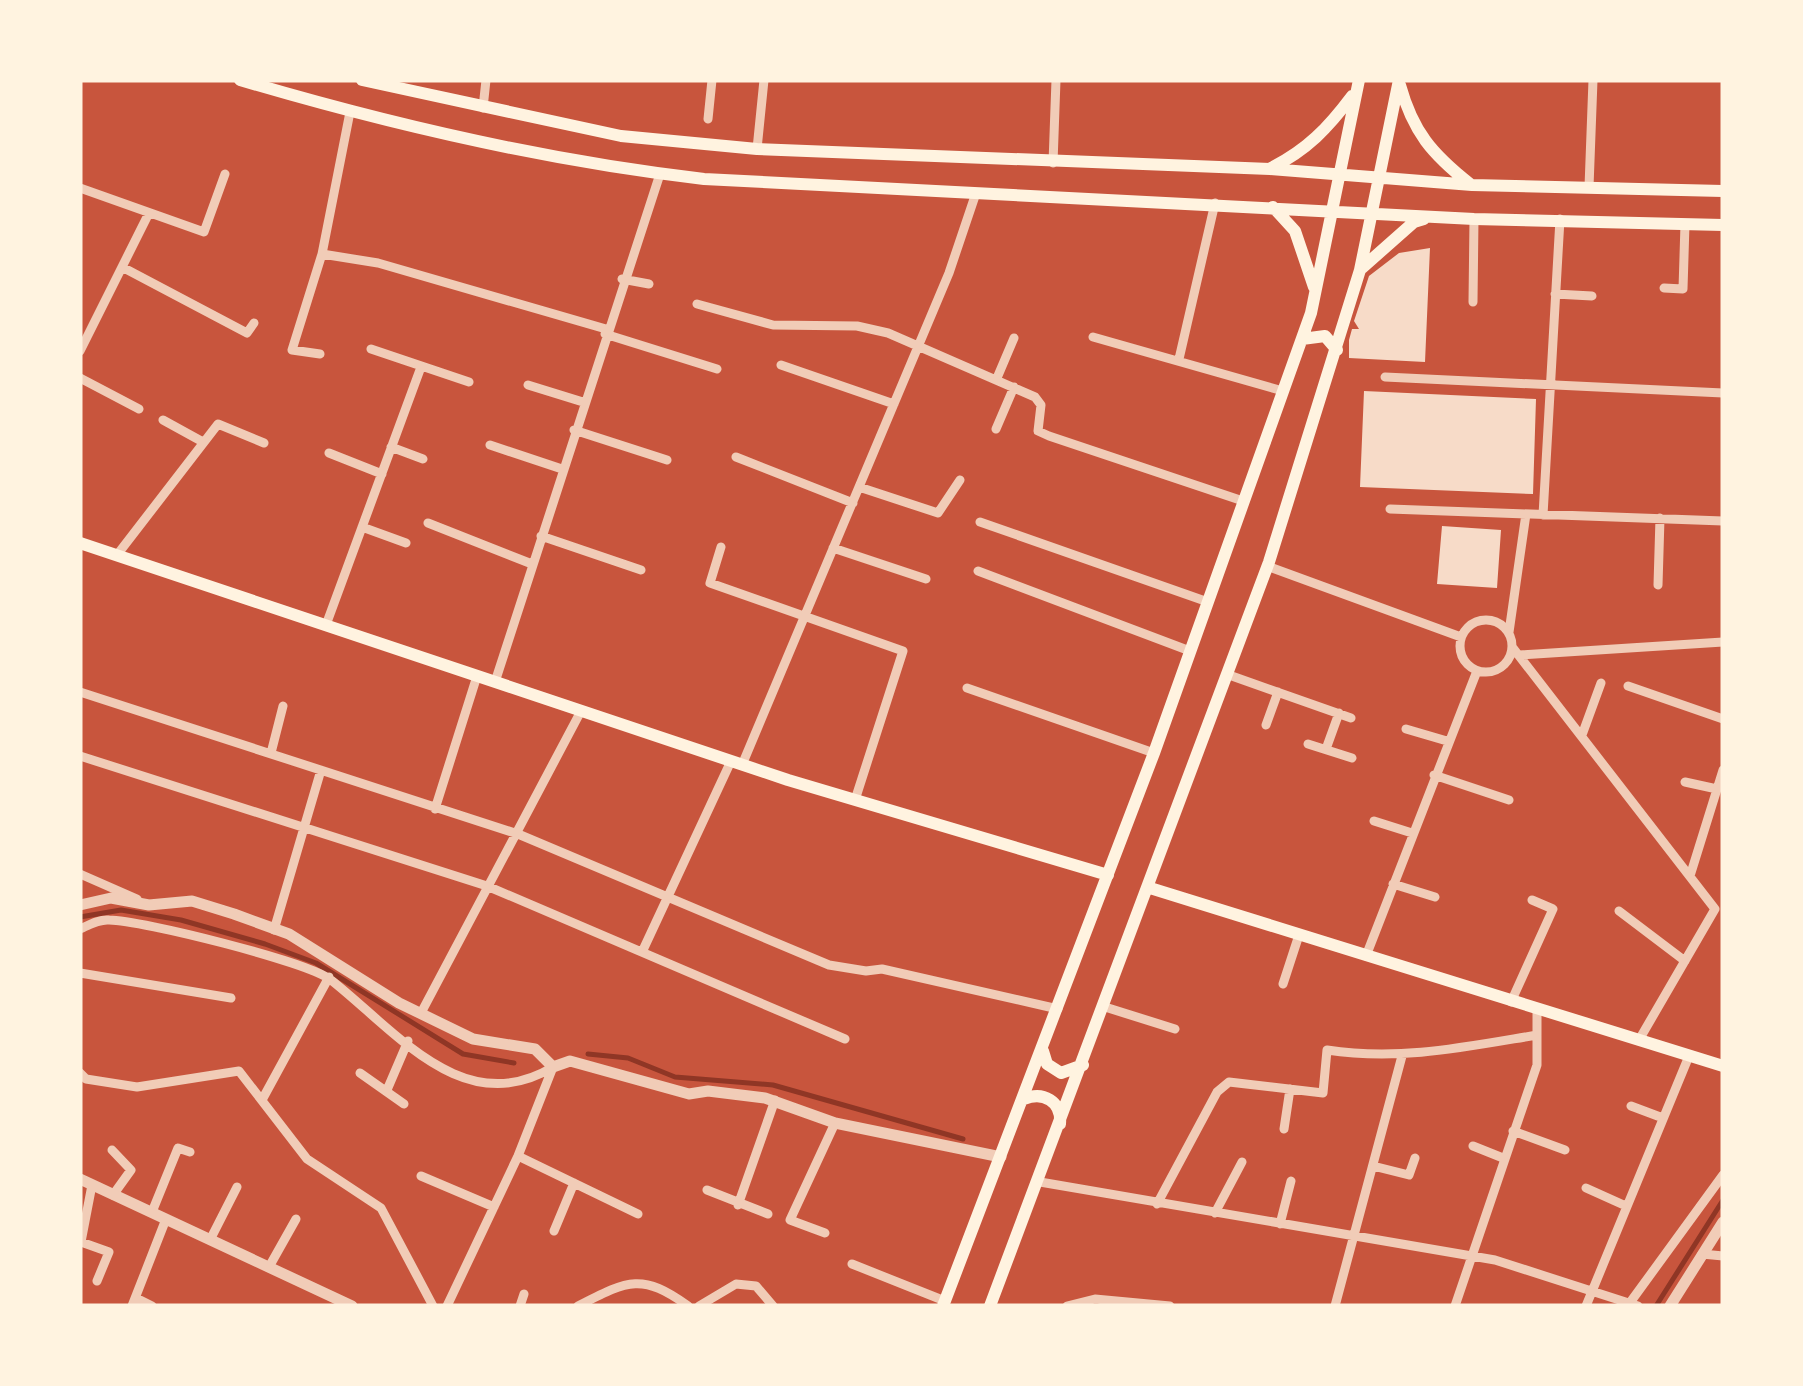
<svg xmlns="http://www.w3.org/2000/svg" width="1803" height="1386" font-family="'DM Sans',sans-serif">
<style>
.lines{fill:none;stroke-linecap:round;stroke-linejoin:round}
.stream{stroke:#8f3625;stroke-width:5}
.building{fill:#f7dbc8}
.minor{stroke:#f1ccb7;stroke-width:9}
.tertiary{stroke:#f1ccb7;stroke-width:11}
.secondary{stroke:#fff3e0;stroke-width:12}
</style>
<rect width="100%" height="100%" fill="#c8553d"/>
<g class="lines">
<path class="stream" d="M80,917L121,910L181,920L265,944L316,963L463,1054L514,1063
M588,1054L628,1058L675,1077L773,1085L963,1139
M1656,1306L1723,1200"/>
</g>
<path class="building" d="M1430,248L1425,362L1349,358V340L1352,329H1359L1354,321L1369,276L1399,253Z
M1364,391L1536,399L1533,494L1360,487Z
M1442,526L1501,530L1497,588L1437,584Z"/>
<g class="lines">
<path class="minor" d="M483,108L486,80
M708,119L712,80
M757,149L764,80
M1053,163L1056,80
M1589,187L1593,80
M80,188L204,232L225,174
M322,254L378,263L606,329
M122,267L247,333L254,323
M622,279L649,284
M1664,288L1683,289L1685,224
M1555,294L1592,296
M1473,302L1474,219
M697,304L773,325L857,326L888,333L1035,397L1041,405L1038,431L1049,436L1243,501
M605,334L717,369
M1093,337L1283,391
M371,349L469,382
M80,351L149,213
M320,354L292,350L322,254L350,112
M1179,359L1215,203
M781,365L894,404
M1385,377L1723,393
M80,378L139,409
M997,378L1014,338
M528,385L583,402
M163,420L203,442
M996,429L1014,387
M574,430L667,460
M490,445L562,469
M391,447L423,459
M329,453L382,474
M736,457L853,503
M859,487L938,513L960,480
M1390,509L1723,521
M1543,515L1560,219
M980,522L1208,602
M428,523L532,564
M362,527L406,543
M541,536L641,570
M721,547L710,583L903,651L855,800
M833,548L926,579
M117,555L218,424L264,443
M1267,566L1461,637
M978,571L1190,651
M1658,585L1660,518
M1460 646a26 26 0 1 1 52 0a26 26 0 1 1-52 0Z
M326,625L421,367
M1509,632L1526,514
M1513,648L1715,909
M1520,655L1723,642
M1229,675L1351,718
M495,682L660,174
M1628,686L1723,719
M967,688L1154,753
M80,692L518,834L829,965L866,971L882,969L1058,1009
M1266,725L1278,692
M1406,729L1447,741
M1582,735L1601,683
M1308,744L1352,758
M1326,749L1339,713
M271,753L283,706
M80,756L487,886L845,1039
M742,765L949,273L976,193
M1434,775L1509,800
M1685,782L1717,789
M435,809L477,676
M1374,821L1412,833
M80,874L137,899
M1690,876L1723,770
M1393,884L1435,897
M1619,911L1685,961
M80,929C89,925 99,919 109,920C141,920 309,962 331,980C396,1031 464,1121 553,1067
M274,930L321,770
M643,950L731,761
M1366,956L1477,671
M80,973L231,998
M1283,984L1299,935
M1511,1002L1553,909L1532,900
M1105,1007L1175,1029
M421,1013L581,711
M1639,1040L1715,909
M80,1073L86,1079L137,1087L239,1071L307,1159L381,1208L433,1306
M360,1073L404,1104
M387,1090L408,1041
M262,1100L329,977
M1631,1106L1663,1118
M1284,1129L1290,1089
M1513,1131L1565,1150
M1473,1146L1503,1158
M112,1150L131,1170L113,1195
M518,1156L638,1214
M1373,1166L1409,1175L1415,1158
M421,1176L494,1207
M1040,1182L1495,1260L1638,1306
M92,1185L81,1242L109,1252L97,1281
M1586,1188L1626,1206
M707,1190L768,1214
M1157,1204L1217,1092L1229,1082L1323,1093L1327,1050C1400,1061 1465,1047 1537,1035
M738,1205L775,1100
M152,1212L178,1148L190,1152
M1215,1213L1242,1162
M1280,1224L1291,1181
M554,1231L574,1183
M825,1233L790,1220L835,1123
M210,1240L237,1187
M1702,1254L1723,1256
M852,1264L945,1301
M269,1267L296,1219
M136,1298L152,1306
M1629,1304L1723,1175
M132,1306L166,1219
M447,1306L518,1156L553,1067
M520,1306L524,1294
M578,1306C627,1281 641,1272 688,1306
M699,1306L736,1284L756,1286L773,1306
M1067,1306L1095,1299L1170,1306
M1335,1306L1402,1056
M1455,1306L1537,1065V1011
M1586,1306L1689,1056"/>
<path class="tertiary" d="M80,905L111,898L149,905L192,901L234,914L289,934L399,1003L473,1039L535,1049L553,1067L570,1061L689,1094L708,1091L765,1098L835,1123L1001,1157
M80,1179L352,1306
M1670,1306L1723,1222"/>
<path class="secondary" d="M240,80C392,125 547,161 704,179L1474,219L1723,225
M362,80L621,136L757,149L1270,169L1472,185L1723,191
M1400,85C1413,132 1432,154 1470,184
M1271,168C1307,150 1328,128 1352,96
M1273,207L1295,231L1314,287
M1362,268L1414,222L1424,219
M1302,339L1325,336L1337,350
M80,543L788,780L1108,875
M1150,888L1723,1066
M1043,1051L1047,1064L1061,1073L1083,1065
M1024,1099C1043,1091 1062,1101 1060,1124
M943,1306L1154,753L1311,313L1359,80
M990,1306L1269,562L1360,270L1399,80"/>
</g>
<rect width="1803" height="1386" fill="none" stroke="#fff3e0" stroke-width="165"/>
</svg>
